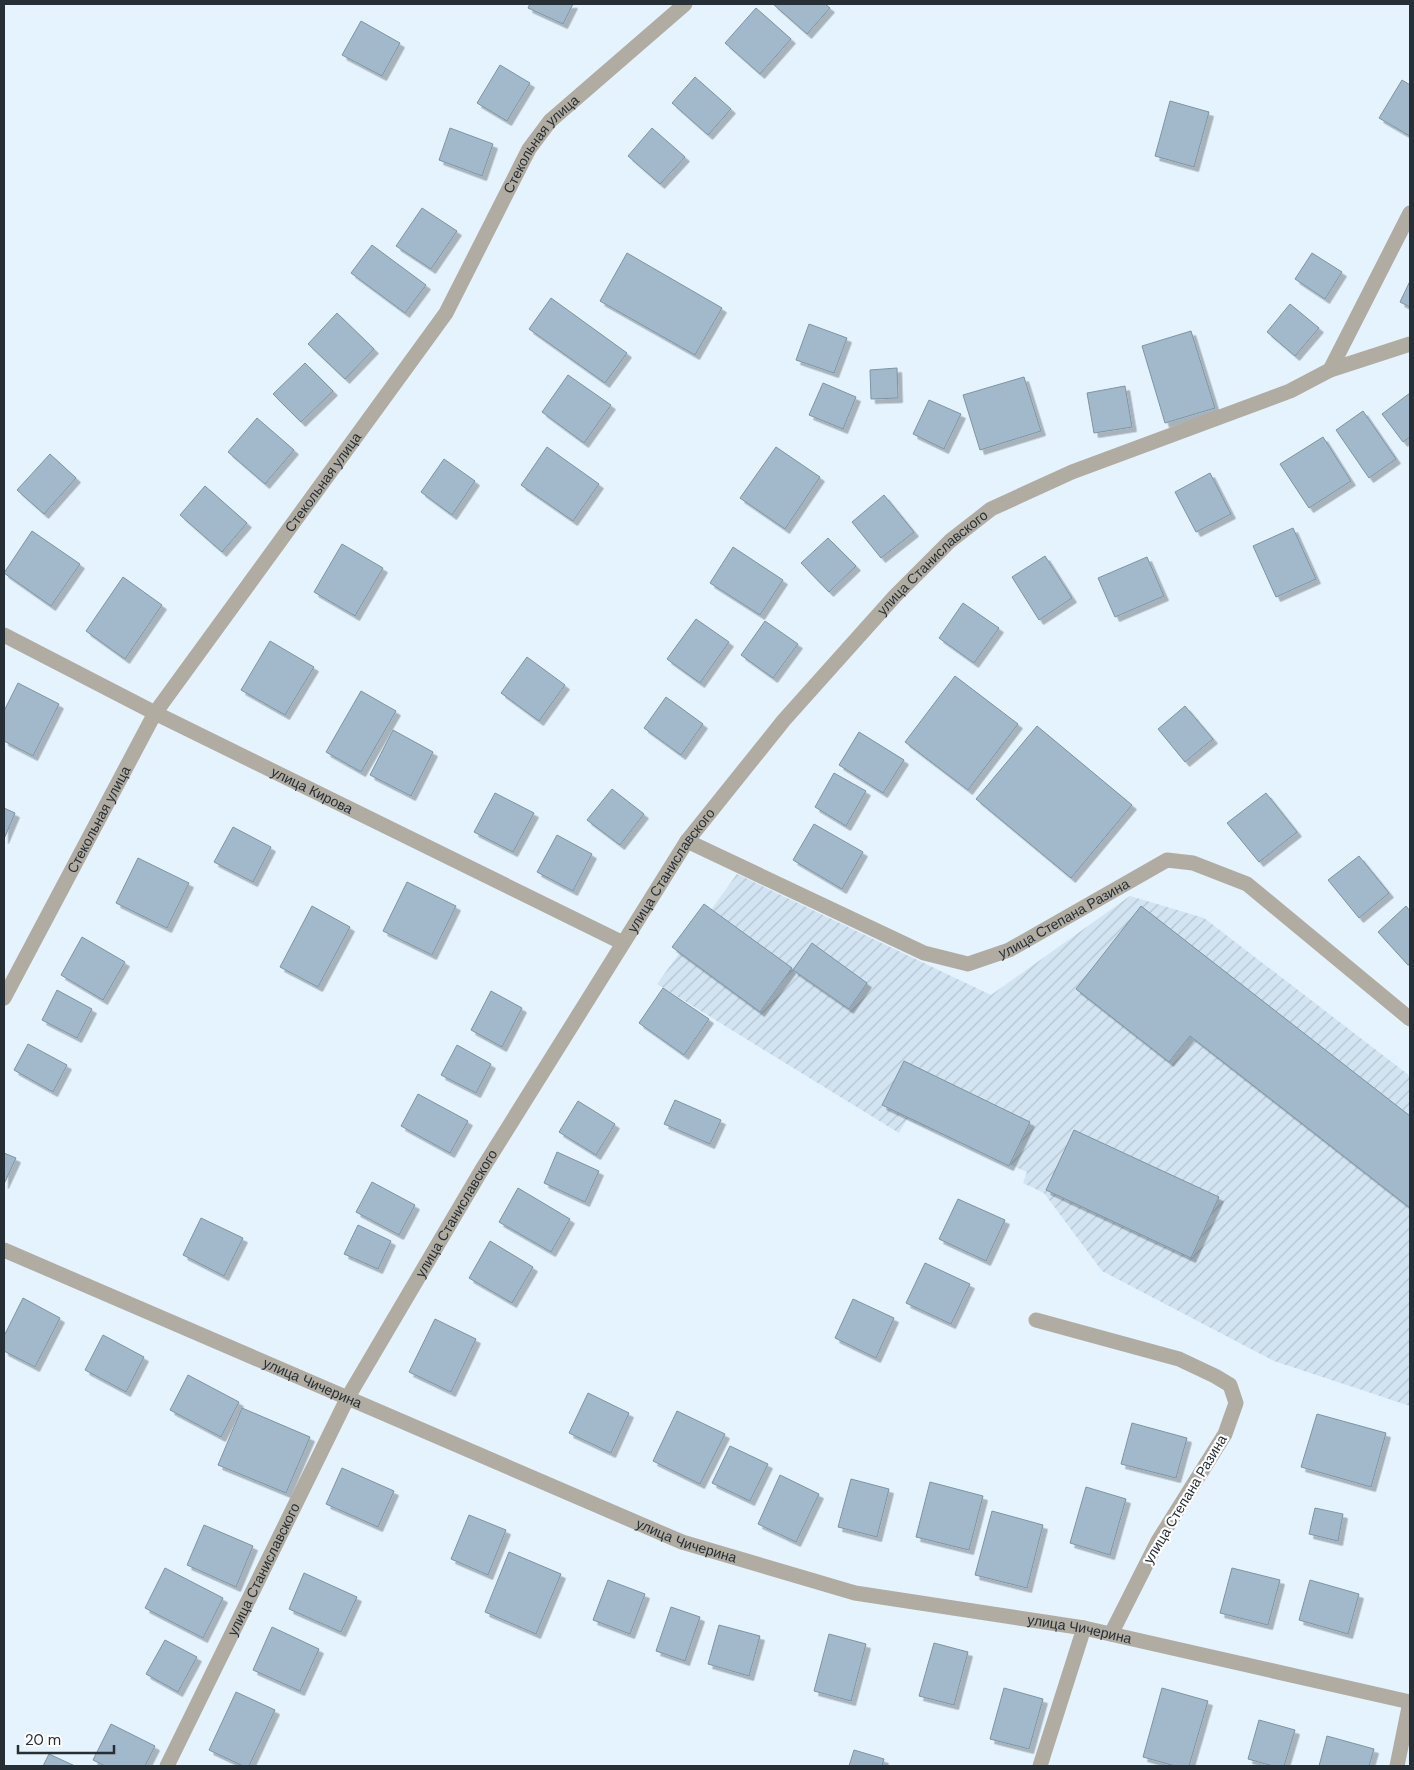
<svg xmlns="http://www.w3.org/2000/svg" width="1414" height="1770" font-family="'DM Sans',sans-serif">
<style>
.industrial{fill:url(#industrial-furrows)}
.building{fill:#a1b9ca;stroke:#7d94a4;filter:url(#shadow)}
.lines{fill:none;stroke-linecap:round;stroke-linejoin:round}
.minor{stroke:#b0aca1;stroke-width:15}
.labels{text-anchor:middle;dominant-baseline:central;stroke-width:4.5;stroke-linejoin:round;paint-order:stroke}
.street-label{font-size:14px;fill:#262f36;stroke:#fefefe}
</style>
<defs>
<pattern id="industrial-furrows" width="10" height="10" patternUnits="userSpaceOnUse" patternTransform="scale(1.25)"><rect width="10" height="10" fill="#d2e4f2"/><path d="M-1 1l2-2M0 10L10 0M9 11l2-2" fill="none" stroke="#b4c4d0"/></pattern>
<filter id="shadow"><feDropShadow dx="4.5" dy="4.5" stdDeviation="0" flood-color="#0004"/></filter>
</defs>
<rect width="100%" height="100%" fill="#e4f3fe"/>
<path class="industrial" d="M737,874L991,995L1130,896L1204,918L1410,1076V1406L1274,1361L1102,1271L1044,1193L1023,1183L1027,1172L907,1119L899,1133L657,984Z"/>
<path class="building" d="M530,4H573L563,24L528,8Z
M773,4H825L830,8L807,34Z
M756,8L791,39L760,74L725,43Z
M361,21L400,43L382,76L342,55Z
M500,65L530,83L507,121L477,103Z
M695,77L731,109L708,135L672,103Z
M1402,80L1410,85V136L1379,118Z
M1170,101L1209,112L1194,167L1155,156Z
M450,128L493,144L482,176L439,160Z
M652,128L685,157L660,184L628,156Z
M422,208L457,231L431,269L396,246Z
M372,245L426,285L405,313L351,273Z
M627,253L722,308L695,355L600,301Z
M1312,253L1342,272L1325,299L1295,279Z
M1410,281V307L1400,302Z
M551,298L627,353L605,383L529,329Z
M1290,304L1319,328L1295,356L1267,332Z
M337,313L374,349L345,379L308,344Z
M809,324L847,338L834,373L796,360Z
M1191,331L1215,408L1165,423L1142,346Z
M305,363L333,391L301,422L273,394Z
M897,368L898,398L871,399L870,370Z
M568,375L611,405L584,443L542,412Z
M1024,377L1041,431L980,450L963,395Z
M823,383L856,397L843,429L809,415Z
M1125,386L1132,427L1094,433L1087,393Z
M1410,393V437L1403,442L1382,414Z
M929,400L961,414L944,449L913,434Z
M1363,411L1396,459L1369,478L1336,430Z
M257,418L294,450L265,484L228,452Z
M1323,437L1351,481L1309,508L1280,464Z
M547,447L599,484L573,521L521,485Z
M776,447L820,477L785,529L740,498Z
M50,454L76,478L44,514L17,490Z
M444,459L475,481L452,515L421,492Z
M1210,473L1231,514L1196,532L1175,492Z
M205,486L247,523L222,552L180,515Z
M884,495L914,532L881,558L852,522Z
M1293,528L1316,579L1276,597L1253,546Z
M32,531L80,564L51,606L4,573Z
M828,538L856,566L829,592L801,563Z
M342,544L383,568L355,616L314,592Z
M733,547L783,580L760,615L710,583Z
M1045,556L1072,598L1039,620L1012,577Z
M1147,557L1164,596L1115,617L1098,578Z
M123,577L162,605L125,659L86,631Z
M963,603L999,628L974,663L939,638Z
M696,619L729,642L700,683L667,659Z
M765,621L798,644L773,678L741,655Z
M270,641L314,667L285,715L241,690Z
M527,657L565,685L539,721L501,693Z
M955,676L1018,724L968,790L905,742Z
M18,683L59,704L33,756L4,741V711Z
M361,691L396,711L361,772L326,752Z
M666,697L703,724L681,755L644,728Z
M1185,706L1213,739L1185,762L1158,729Z
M1037,726L1132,805L1071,878L976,799Z
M393,730L433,752L411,796L370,775Z
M859,732L904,760L883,793L839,765Z
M834,773L866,791L846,826L815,807Z
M612,789L644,814L620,845L587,820Z
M495,793L534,813L513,852L474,832Z
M1266,793L1297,832L1259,862L1227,823Z
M4,808L15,813L4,839Z
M814,824L863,852L842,889L793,860Z
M233,827L271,847L253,882L214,862Z
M557,835L592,854L573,891L537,872Z
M1359,856L1389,893L1359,918L1328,880Z
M138,858L189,883L167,928L116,903Z
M407,882L456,906L432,955L383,931Z
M704,904L792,968L760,1012L672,947Z
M312,906L350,927L318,987L280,967Z
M1141,906L1410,1116V1208L1190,1036L1169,1062L1076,989Z
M1406,906L1410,911V963L1408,965L1378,932Z
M82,937L125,962L103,1000L61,975Z
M812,943L867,983L849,1009L793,970Z
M663,988L709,1019L684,1055L639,1023Z
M57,990L92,1009L77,1038L42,1020Z
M491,991L522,1008L502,1047L471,1030Z
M28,1044L67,1065L53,1092L14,1070Z
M457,1045L491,1064L476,1093L441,1075Z
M904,1061L1030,1122L1009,1166L882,1105Z
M418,1094L468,1121L450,1153L401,1126Z
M675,1100L721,1120L710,1144L664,1124Z
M578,1101L615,1124L596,1155L559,1132Z
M1074,1130L1219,1197L1191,1258L1046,1190Z
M557,1152L599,1171L585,1202L544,1183Z
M4,1153L16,1158L4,1184Z
M372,1182L415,1205L399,1235L356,1212Z
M518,1188L570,1219L551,1252L499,1222Z
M958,1199L1005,1220L986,1261L939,1239Z
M201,1218L243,1238L224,1276L183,1255Z
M358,1225L391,1241L378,1269L344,1254Z
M490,1241L533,1267L512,1303L469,1278Z
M925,1263L970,1284L951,1324L906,1303Z
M23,1298L60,1318L35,1367L4,1351V1336Z
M853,1299L894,1318L876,1358L835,1338Z
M435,1319L476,1339L451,1392L409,1372Z
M103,1335L144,1357L126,1392L85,1370Z
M188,1375L239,1402L221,1437L170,1410Z
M588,1393L629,1413L611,1453L569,1433Z
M242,1408L310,1437L286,1493L218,1465Z
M677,1411L725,1434L700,1484L653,1461Z
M1317,1414L1386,1433L1371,1487L1301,1467Z
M1132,1423L1187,1438L1176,1478L1121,1464Z
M730,1446L768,1464L750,1501L712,1483Z
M342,1468L394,1491L378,1527L326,1504Z
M780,1475L819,1494L796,1542L758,1524Z
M851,1479L889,1489L877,1537L838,1527Z
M930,1482L983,1496L969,1550L916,1537Z
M1086,1487L1126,1499L1110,1555L1070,1543Z
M1315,1508L1343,1514L1338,1541L1309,1534Z
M992,1511L1043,1525L1027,1588L975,1575Z
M469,1515L506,1530L488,1575L451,1559Z
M204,1525L253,1546L236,1587L187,1565Z
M509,1552L561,1574L536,1634L485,1612Z
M165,1568L223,1598L203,1638L145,1608Z
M1232,1568L1280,1580L1268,1625L1220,1613Z
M304,1573L357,1597L341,1632L289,1609Z
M608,1580L645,1594L630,1634L593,1620Z
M1310,1580L1359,1594L1348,1634L1299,1620Z
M671,1607L700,1617L685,1661L656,1651Z
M719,1625L760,1636L749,1676L708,1664Z
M272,1627L319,1649L300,1691L253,1670Z
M829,1634L866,1644L851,1701L814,1691Z
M165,1640L197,1657L178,1692L146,1674Z
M934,1643L968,1652L954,1705L919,1696Z
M1004,1688L1043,1699L1029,1749L990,1739Z
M1162,1688L1208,1701L1189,1766H1175L1143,1757Z
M236,1692L275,1710L249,1766H243L209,1750Z
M1259,1720L1295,1730L1284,1766H1273L1248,1759Z
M111,1724L155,1746L145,1766H105L93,1760Z
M1327,1736L1374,1749L1369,1766H1319Z
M854,1750L884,1759L882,1766H849Z
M49,1754L75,1766H43Z"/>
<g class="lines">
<g class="minor">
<path d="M1330,370L1410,213"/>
<path id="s1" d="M4,635L155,713L623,943"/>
<path id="s2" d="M687,841L924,953L968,964L1009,950L1167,860L1193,863L1247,884L1410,1019"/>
<path id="s3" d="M4,998L155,713L446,313L529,149L550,121L685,4"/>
<path id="s4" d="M4,1250L682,1542L855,1593L1084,1628L1410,1702"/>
<path d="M1036,1320L1179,1359L1215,1376L1230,1385L1236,1403L1225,1434L1158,1541L1111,1634"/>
<path id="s5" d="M167,1766L348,1397L481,1171L687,841L784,720L895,596L950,541L991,509L1072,472L1290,391L1330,370L1410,344"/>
<path d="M1040,1766L1084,1628"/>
<path d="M1397,1766L1410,1702"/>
</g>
</g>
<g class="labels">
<g class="street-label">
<text stroke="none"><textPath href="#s3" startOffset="1012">Стекольная улица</textPath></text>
<text stroke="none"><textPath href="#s3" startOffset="608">Стекольная улица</textPath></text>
<text stroke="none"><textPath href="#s5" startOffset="1434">улица Станиславского</textPath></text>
<text stroke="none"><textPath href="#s1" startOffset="345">улица Кирова</textPath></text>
<text stroke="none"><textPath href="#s3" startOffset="202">Стекольная улица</textPath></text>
<text stroke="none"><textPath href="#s5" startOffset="1029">улица Станиславского</textPath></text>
<text stroke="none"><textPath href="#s2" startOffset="414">улица Степана Разина</textPath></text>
<text stroke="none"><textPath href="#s5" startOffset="624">улица Станиславского</textPath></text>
<text stroke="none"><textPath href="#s4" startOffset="336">улица Чичерина</textPath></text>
<text transform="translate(1185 1499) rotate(-59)">улица Степана Разина</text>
<text stroke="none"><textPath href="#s4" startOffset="742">улица Чичерина</textPath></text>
<text stroke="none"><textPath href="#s5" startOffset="219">улица Станиславского</textPath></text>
<text stroke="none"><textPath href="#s4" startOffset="1146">улица Чичерина</textPath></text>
</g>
</g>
<rect width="1414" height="1770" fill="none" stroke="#262f36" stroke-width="10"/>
<path d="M18 1745v8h96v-8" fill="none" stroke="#262f36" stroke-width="2.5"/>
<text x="25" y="1745" font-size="15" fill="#262f36" stroke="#fefefe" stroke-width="4" paint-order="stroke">20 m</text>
</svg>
